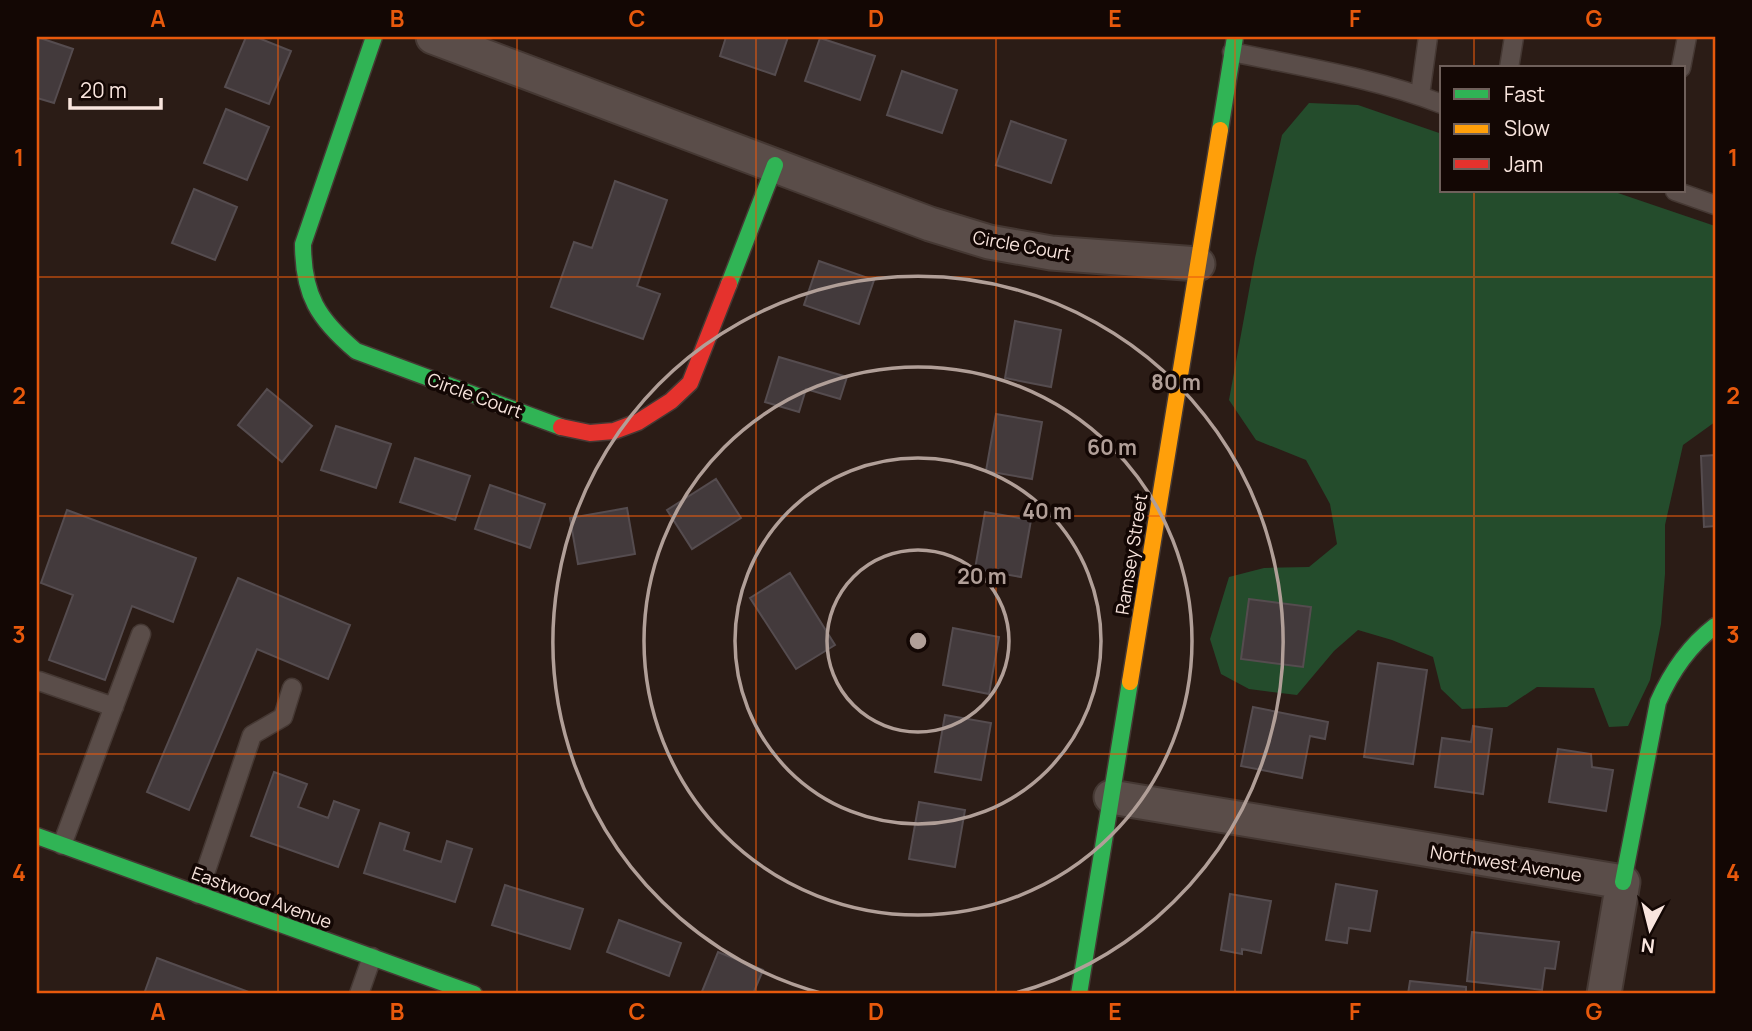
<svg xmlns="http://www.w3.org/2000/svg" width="1752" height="1031" font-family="Manrope,sans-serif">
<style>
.green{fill:#244c2c}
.building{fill:#433a3c;stroke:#554c4f;stroke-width:2}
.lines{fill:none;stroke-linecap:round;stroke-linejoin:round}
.lane-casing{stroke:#453833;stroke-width:21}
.street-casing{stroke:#453833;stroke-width:37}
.fast-casing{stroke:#453833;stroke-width:19}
.slow-casing{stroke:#453833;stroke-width:19}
.jam-casing{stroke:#453833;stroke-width:19}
.lane{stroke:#5a4d49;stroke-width:18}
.street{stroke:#5a4d49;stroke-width:33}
.fast{stroke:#30b455;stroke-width:16}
.slow{stroke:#ff9f0a;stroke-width:16}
.jam{stroke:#e5322d;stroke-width:16}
.grid{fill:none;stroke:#e8590c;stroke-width:2;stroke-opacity:0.55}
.ring{fill:none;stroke:#b19f98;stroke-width:3.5}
.labels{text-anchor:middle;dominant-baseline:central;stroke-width:7;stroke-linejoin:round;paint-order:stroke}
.street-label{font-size:18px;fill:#f9e5de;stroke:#130704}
.centre{fill:#b19f98;stroke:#130704;stroke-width:3.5}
.ring-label{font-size:21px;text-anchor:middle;font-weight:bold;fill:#b19f98;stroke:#130704;stroke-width:7;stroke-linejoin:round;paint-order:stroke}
.neatline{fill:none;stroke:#e8590c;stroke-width:2.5}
.grid-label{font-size:23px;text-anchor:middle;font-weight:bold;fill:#e8590c}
</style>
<rect width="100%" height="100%" fill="#2b1c16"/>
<path class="green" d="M1309,103L1358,105L1442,134V191H1612L1715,226V422L1683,445L1665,525V574L1661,624L1650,680L1628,726L1609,727L1594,688L1537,687L1507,707L1462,709L1441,689L1433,657L1392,640L1358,630L1334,651L1297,695L1249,689L1221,674L1210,639L1229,577L1264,568L1309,567L1337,544L1330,504L1306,460L1256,440L1229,400L1255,258L1282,135Z"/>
<path class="building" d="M37,37L73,49L54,103L37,98Z
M246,37H256L291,51L269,104L225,87Z
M726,37H788L775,75L720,56Z
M820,38L875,56L860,100L805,81Z
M902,71L957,90L942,133L887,115Z
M226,109L269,127L247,180L204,163Z
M1011,121L1066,140L1051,183L996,165Z
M615,181L667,200L637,286L660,294L643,339L551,307L574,242L592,248Z
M194,189L237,207L215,260L172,243Z
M819,261L874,280L859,324L804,305Z
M1015,321L1061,330L1051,387L1005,378Z
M779,357L847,377L840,399L806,389L799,412L765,402Z
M267,389L312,426L282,462L238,425Z
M996,414L1042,422L1032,479L986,471Z
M336,426L391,444L376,488L321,470Z
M1715,455V526L1704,527L1701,456Z
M415,458L470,476L455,520L400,502Z
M716,479L741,518L692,549L667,510Z
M490,485L545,504L530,548L475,529Z
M627,508L635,554L578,564L570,518Z
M67,510L196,558L173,622L132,606L105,680L49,660L73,595L41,583Z
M985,512L1031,520L1021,577L975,569Z
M790,573L835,645L796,669L750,598Z
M238,578L350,625L328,679L257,649L189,810L147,792Z
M1249,599L1311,607L1303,667L1241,659Z
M953,628L999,637L989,694L943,685Z
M1378,663L1427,670L1413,764L1364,757Z
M1253,707L1328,722L1325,739L1310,736L1302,778L1241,766Z
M945,715L991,723L981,780L935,772Z
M1473,726L1492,729L1483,794L1435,787L1442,738L1471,742Z
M1558,749L1591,754L1592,767L1613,770L1606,811L1549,802Z
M274,772L307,784L298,807L328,818L334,801L359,810L338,867L251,836Z
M919,802L965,810L955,867L909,859Z
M380,823L409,833L404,850L441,862L447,841L472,849L455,902L364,873Z
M1336,884L1377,891L1370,931L1349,928L1347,943L1326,940Z
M505,885L583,909L570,949L492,925Z
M1230,894L1271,901L1261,953L1242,949V954L1221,950Z
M619,920L681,943L669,976L607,952Z
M1472,932L1559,942L1555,969L1545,968L1542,990L1467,981Z
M718,952L763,970L753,994H701Z
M157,958L254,994H144Z
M1410,981L1466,987V994H1408Z"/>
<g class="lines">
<defs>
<path id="lane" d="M1232,52C1303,67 1375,78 1442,104
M1509,68L1514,37
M1681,68L1687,37
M1420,95L1428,37
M1675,191L1715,205
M39,681L114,707
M62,845L141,634
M198,894L252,735L283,717L292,688
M359,994L372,957"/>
<path id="street" d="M433,37L930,224L989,242L1051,253L1198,264
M1111,797L1623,882L1604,994"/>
<path id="fast" d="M374,37L303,244C303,295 318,319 356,351L561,427
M1220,130L1235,37
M729,284L775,165
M37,836L474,994
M1623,882L1658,702C1671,672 1689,646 1715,626
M1079,994L1130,682"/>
<path id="slow" d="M1130,682L1220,130"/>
<path id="jam" d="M561,427L590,433L614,431L638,422L671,401L690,383L729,284"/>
</defs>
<use href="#lane" class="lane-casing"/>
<use href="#street" class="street-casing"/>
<use href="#fast" class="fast-casing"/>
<use href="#slow" class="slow-casing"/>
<use href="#jam" class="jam-casing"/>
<use href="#lane" class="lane"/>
<use href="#street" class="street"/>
<use href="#fast" class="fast"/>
<use href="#slow" class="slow"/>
<use href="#jam" class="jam"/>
</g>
<path class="grid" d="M278,37V994M517,37V994M756,37V994M996,37V994M1235,37V994M1474,37V68M1474,191V994M37,277H1715M37,516H1715M37,754H1715"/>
<g class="ring">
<circle cx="918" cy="641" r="91"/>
<circle cx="918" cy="641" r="183"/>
<circle cx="918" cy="641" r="274"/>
<path d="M824 994A365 365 0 1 1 1012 994"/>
</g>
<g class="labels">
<g class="street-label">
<text transform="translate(1022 245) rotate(10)">Circle Court</text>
<text transform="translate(475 395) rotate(20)">Circle Court</text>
<text transform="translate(1131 554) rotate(-81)">Ramsey Street</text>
<text transform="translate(1506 863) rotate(9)">Northwest Avenue</text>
<text transform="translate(262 897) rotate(20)">Eastwood Avenue</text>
</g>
</g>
<circle cx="918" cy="641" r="10" class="centre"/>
<g class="ring-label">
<text x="1176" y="390">80 m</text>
<text x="1112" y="455">60 m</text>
<text x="1047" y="519">40 m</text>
<text x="982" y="584">20 m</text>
</g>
<rect width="1752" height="1031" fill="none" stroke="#130704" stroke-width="77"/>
<rect x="1440" y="66" width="245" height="126" fill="#130704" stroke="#6f605b" stroke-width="2"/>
<rect x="1454" y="89" width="35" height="10" fill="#30b455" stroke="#6f605b" stroke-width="2"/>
<text x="1504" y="102" font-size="21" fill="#f9e5de">Fast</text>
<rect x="1454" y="124" width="35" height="10" fill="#ff9f0a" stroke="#6f605b" stroke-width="2"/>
<text x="1504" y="136" font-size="21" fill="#f9e5de">Slow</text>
<rect x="1454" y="159" width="35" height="10" fill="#e5322d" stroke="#6f605b" stroke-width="2"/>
<text x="1504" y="172" font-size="21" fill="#f9e5de">Jam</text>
<g transform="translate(1650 929) rotate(187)" stroke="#130704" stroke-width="5" paint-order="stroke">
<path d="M0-5L12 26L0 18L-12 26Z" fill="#f9e5de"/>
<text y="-10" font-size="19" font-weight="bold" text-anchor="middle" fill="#f9e5de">N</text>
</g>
<path d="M70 98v10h91v-10" fill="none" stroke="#f9e5de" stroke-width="3.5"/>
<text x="80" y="98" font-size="21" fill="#f9e5de" stroke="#130704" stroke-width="5" paint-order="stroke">20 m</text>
<rect x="38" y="38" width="1676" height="954" class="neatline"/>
<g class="grid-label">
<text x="158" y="27">A</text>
<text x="397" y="27">B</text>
<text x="637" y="27">C</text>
<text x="876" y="27">D</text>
<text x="1115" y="27">E</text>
<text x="1355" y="27">F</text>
<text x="1594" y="27">G</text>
<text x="19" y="166">1</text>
<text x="1733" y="166">1</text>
<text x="19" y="404">2</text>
<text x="1733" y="404">2</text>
<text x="19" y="643">3</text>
<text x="1733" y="643">3</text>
<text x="19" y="881">4</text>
<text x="1733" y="881">4</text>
<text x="158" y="1020">A</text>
<text x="397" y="1020">B</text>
<text x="637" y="1020">C</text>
<text x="876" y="1020">D</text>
<text x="1115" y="1020">E</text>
<text x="1355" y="1020">F</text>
<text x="1594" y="1020">G</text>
</g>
</svg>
